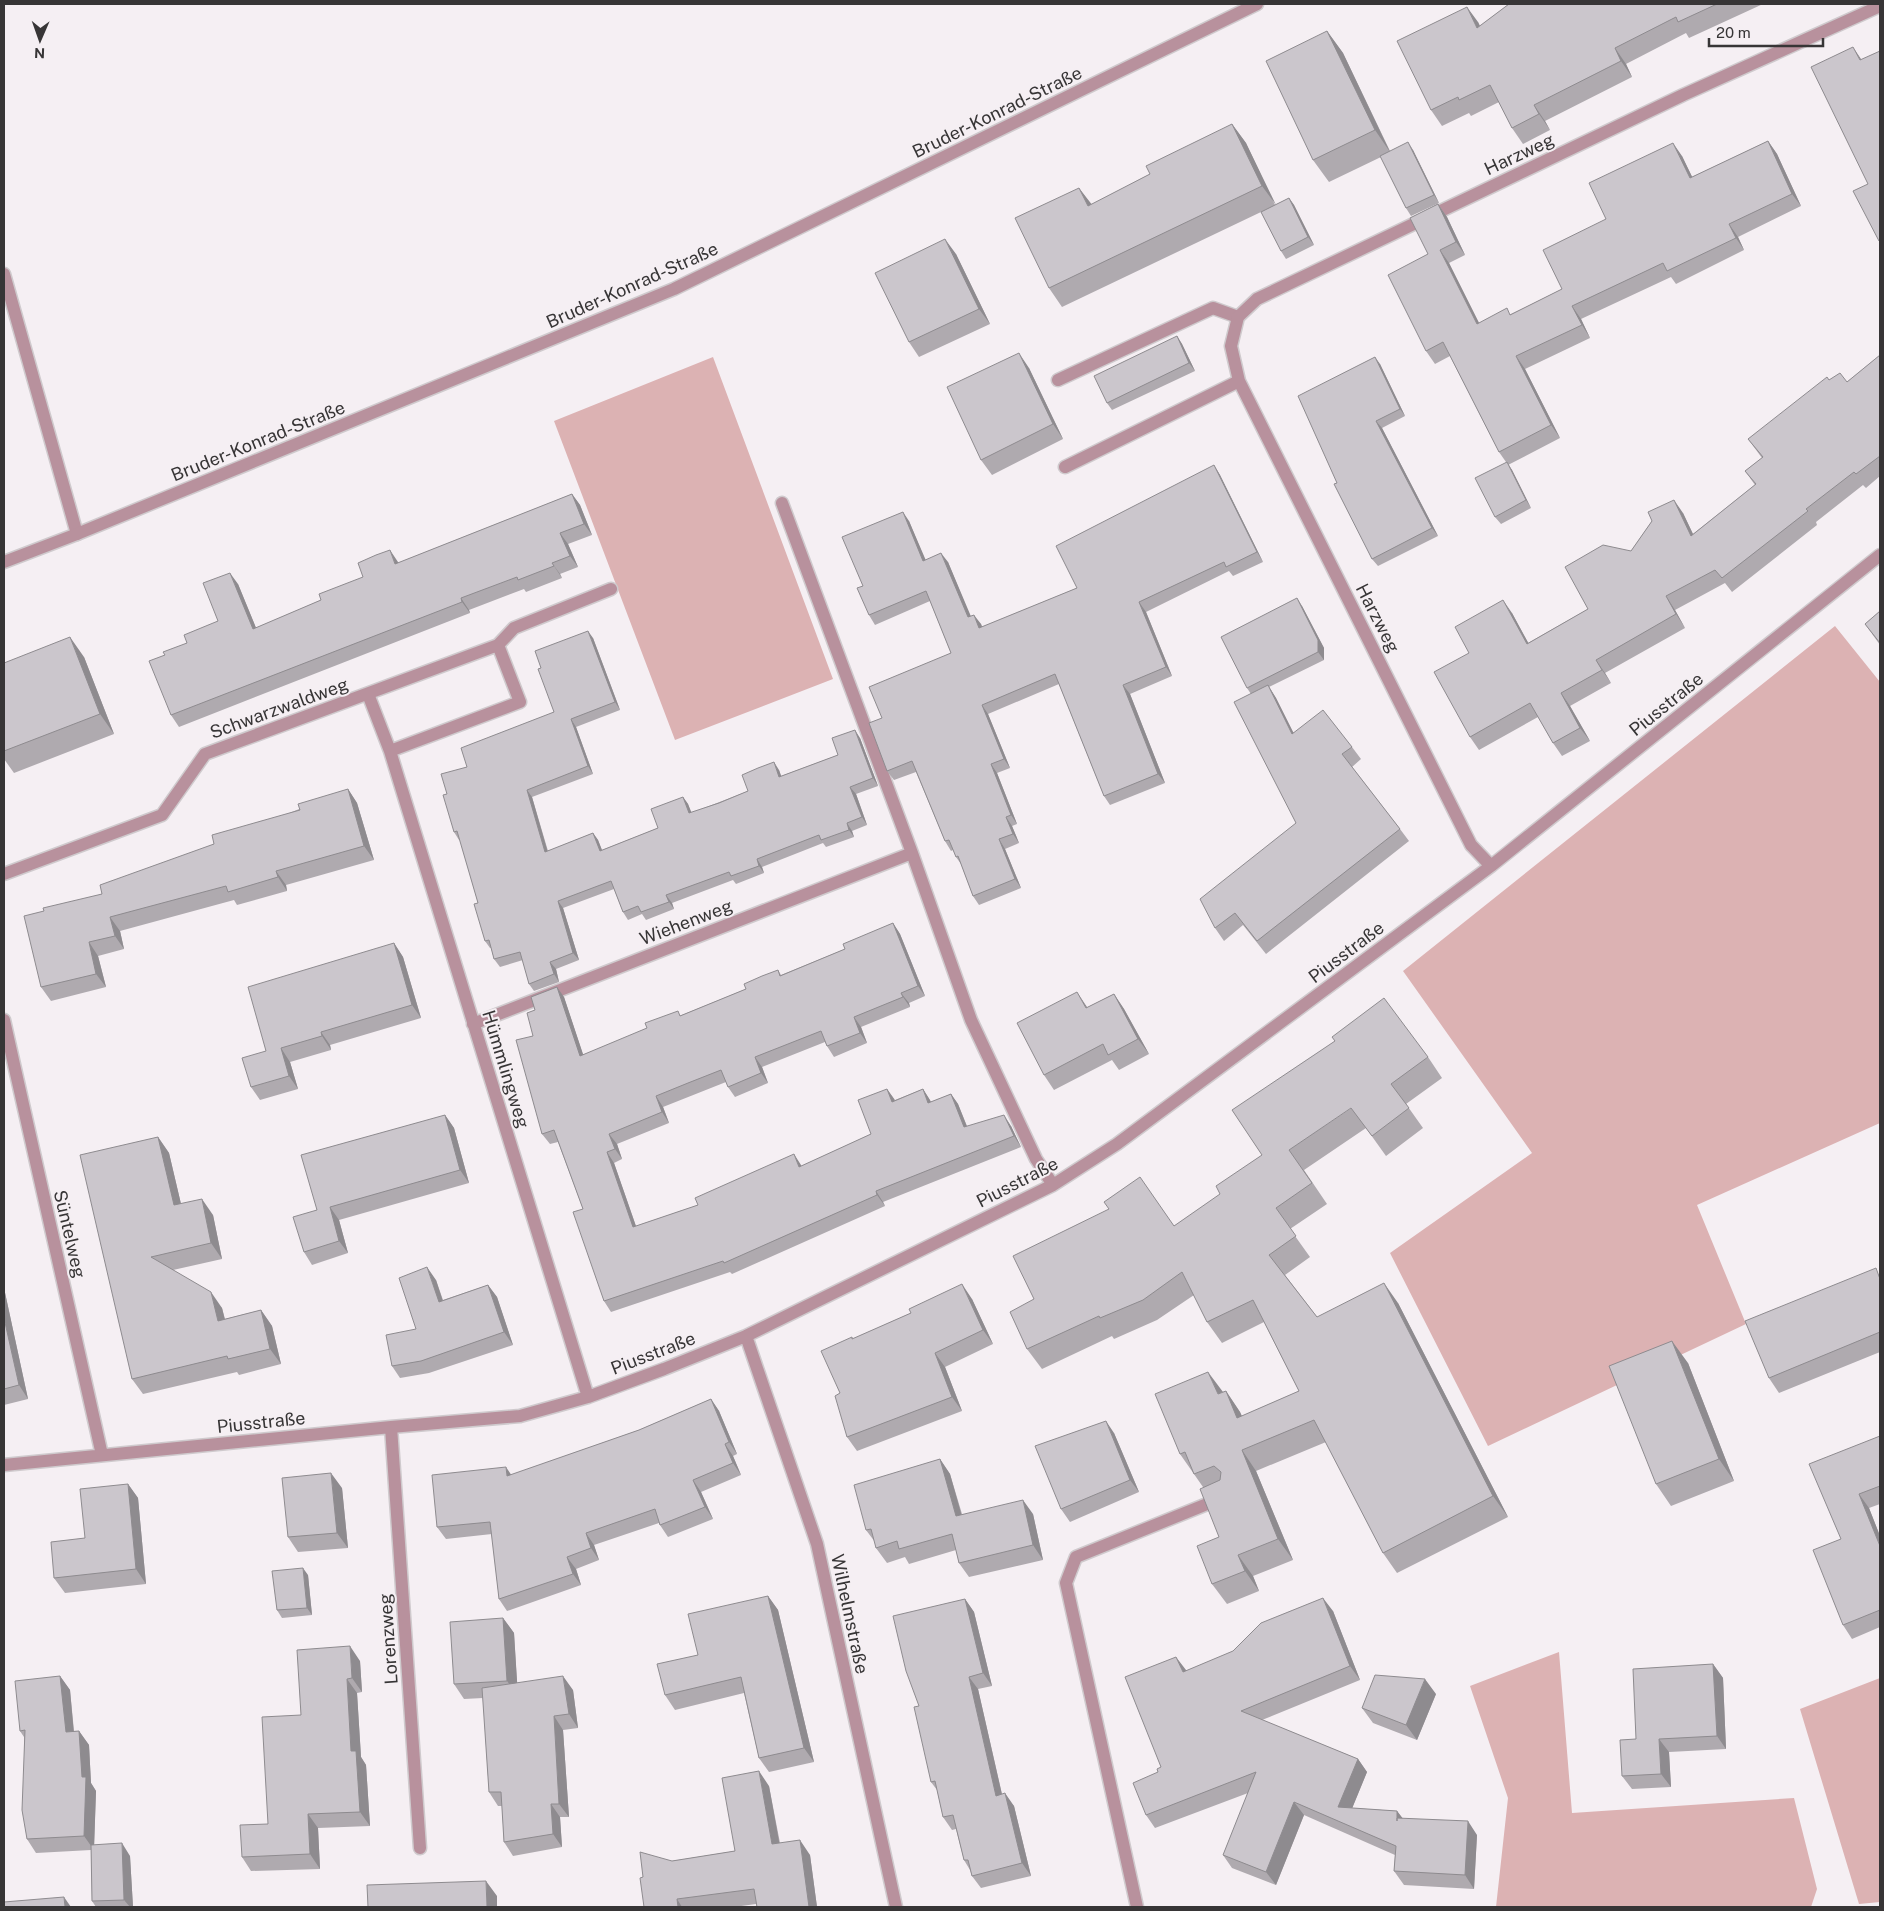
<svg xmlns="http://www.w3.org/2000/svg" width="1884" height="1911" font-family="'Public Sans',sans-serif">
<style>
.green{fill:#dcb2b3}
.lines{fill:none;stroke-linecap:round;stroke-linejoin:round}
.service-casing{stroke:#cfcacd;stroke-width:15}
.minor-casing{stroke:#cfcacd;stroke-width:15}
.tertiary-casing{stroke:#cfcacd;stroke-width:15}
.service{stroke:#b8919d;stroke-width:12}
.minor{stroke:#b8919d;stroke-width:12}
.tertiary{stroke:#b8919d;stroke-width:12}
.wall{fill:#afaaaf}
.shaded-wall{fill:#8e8b8f}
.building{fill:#cbc6cc;stroke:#8e8b8f}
.labels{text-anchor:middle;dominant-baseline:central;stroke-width:4;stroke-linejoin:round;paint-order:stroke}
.street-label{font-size:18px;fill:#373536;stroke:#f5eff3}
</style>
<rect width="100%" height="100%" fill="#f5eff3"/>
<path class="green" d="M713,357L833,679L675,740L554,421Z
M1835,626L1880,682V1123L1697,1205L1746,1324L1488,1446L1390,1253L1532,1153L1403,971Z
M1559,1652L1572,1813L1794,1798L1817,1889L1811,1907H1496L1508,1798L1470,1686Z
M1880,1678V1902L1859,1904L1800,1709Z"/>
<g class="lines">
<defs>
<path id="service" d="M4,274L77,534
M1058,380L1213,308L1238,317
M1137,1907L1066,1583L1076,1557L1222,1498"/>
<path id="minor" d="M1065,467L1239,381
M782,503L912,853L971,1020L1036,1159L1053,1185
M498,645L514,628L611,589
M368,694L390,751L588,1397
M1491,866L1471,845L1239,381L1231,346L1238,317L1257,299L1683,95L1880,6
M4,874L162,815L205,754L498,645L520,702L390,751
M4,1020L102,1455
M473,1024L912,853
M746,1336L817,1544L896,1907
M391,1427L420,1848
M4,1465L391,1427L520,1416L588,1397L664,1369L746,1336L1053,1185L1117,1144L1491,866L1880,555"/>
<path id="tertiary" d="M4,562L77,534L674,289L1257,4"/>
</defs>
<use href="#service" class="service-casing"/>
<use href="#minor" class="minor-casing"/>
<use href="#tertiary" class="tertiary-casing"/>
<use href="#service" class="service"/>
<use href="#minor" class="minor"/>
<use href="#tertiary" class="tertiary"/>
</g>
<path class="wall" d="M1509,4H1763L1689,38L1686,33L1626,64L1632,77L1545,121L1550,130L1523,144L1512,128L1499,102L1471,116L1469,113L1442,126L1431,110L1478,22L1480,26Z
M1327,31L1343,53L1390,151L1413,150L1439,203L1411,216L1406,208L1381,157L1329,182L1313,160Z
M1232,124L1246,143L1275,205L1289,198L1294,205L1314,245L1286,259L1281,251L1261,212L1062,307L1049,288L1079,188L1091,205L1150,174Z
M1768,141L1777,154L1801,206L1738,237L1744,250L1676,284L1671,277L1581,319L1590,338L1525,369L1560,438L1508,465L1512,470L1531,508L1501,524L1495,517L1506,462L1499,452L1450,356L1435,364L1426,351L1428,254L1438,204L1447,217L1465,255L1449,263L1479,323L1511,314L1562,289L1606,219L1682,156L1692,177Z
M956,254L990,324L919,357L909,342Z
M1177,336L1182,344L1195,371L1112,410L1107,403Z
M1880,355V476L1866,488L1863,485L1816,522L1817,525L1732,592L1725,583L1675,610L1685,628L1605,673L1611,683L1570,706L1590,741L1562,756L1553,743L1538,717L1479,750L1470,737L1469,653L1512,613L1528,643L1588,609L1631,551L1652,521L1683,513L1693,534L1755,485L1745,471L1762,458L1748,439L1829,380L1847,382Z
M1380,364L1405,416L1382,428L1438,536L1378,566L1372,559L1337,483Z
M1029,368L1063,439L992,475L981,460Z
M1214,465L1220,475L1263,562L1233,576L1229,571L1146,612L1172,676L1130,694L1165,783L1110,805L1104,796L1059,684L988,714L1010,768L997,773L1017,824L1012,826L1019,843L1005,849L1021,888L979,905L973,896L961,864L956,857L953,850L951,851L945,841L916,772L894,780L887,771L882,718L951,653L930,601L875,625L869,615L863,586L909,521L925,560L948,562L970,616L981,624L982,627L1077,588Z
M572,494L580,505L592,535L568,544L578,567L560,574L562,578L526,592L524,589L469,610L470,613L179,727L171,715L165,655L187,643L218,621L238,584L256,628L321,600L398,563Z
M1302,606L1324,648V660L1269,687L1276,698L1293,732L1352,747L1361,759L1352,767L1400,829L1409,841L1266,954L1243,925L1224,941L1215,928L1296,823L1251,694L1247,688Z
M1880,611V645L1865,624Z
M593,638L620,710L576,727L593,774L532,797L548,851L593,833L598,840L602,850L658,828L683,797L688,804L691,813L748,791L779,770L781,776L838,755L860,738L878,786L856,794L867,825L852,831L854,837L826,847L823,843L762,867L764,873L736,884L733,880L672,903L674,909L646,920L642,914L628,920L623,912L614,889L563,908L579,960L556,969L559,982L534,991L529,984L523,960L500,967L494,959L491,948H490L485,941L478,903L460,839L459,840L454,832L447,794L467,767L554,712Z
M84,657L114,734L14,773L4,759V663Z
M348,789L357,803L374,860L286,885L287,891L237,905L234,900L120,931L124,949L98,956L106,987L51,1001L41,987L44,911L102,894L214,844Z
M893,923L900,934L925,996L909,1003L910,1007L861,1027L867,1043L834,1057L827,1046L825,1042L762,1067L768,1083L735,1097L728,1087L726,1082L663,1107L669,1123L617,1144L622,1159L614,1163L636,1226L698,1205L802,1166L871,1134L887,1089L895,1100L923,1089L931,1102L951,1094L958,1104L967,1126H1011L1021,1147L883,1202L885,1206L732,1274L730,1272L611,1312L604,1301L583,1209L558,1142L550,1144L542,1134L533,1036L535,1010L564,997L583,1055L746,989L778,970L781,975L845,949Z
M394,943L403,957L421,1018L330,1045L331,1050L290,1062L298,1089L260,1100L251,1087L266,1051Z
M1114,994L1124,1009L1149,1054L1119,1070L1112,1060L1054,1090L1044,1075L1088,1007Z
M1428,1057L1442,1078L1406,1104L1423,1128L1386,1156L1366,1128L1304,1170L1327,1204L1290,1229L1310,1257L1285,1275L1317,1317L1398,1303L1508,1517L1397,1573L1383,1553L1326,1442L1256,1471L1293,1560L1253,1576L1259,1591L1227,1604L1212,1584L1219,1537L1203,1487L1180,1454L1223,1392L1226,1391L1240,1412L1242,1416L1299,1391L1264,1322L1222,1343L1207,1322L1194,1295L1157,1320L1114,1339L1112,1336L1042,1369L1027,1349L1174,1226Z
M445,1115L454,1128L469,1183L339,1220L348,1253L312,1265L304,1252L317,1210Z
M158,1137L169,1153L181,1204L213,1215L222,1259L173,1270L222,1308L225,1319L261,1310L272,1326L281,1364L239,1375L237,1372L143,1394L132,1379Z
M1880,1274V1352L1779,1393L1769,1378Z
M436,1280L443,1300L488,1285L497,1297L513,1345L429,1373L400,1378L392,1366L416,1329Z
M4,1288L28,1399L4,1405Z
M972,1299L993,1344L945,1367L962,1411L857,1451L847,1437L840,1393L852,1337L853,1339L911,1313Z
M1688,1363L1734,1481L1671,1506L1656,1484Z
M711,1399L719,1411L737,1454L733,1456L741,1475L701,1492L713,1519L668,1537L660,1525L659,1523L594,1545L599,1560L576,1569L581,1585L507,1611L499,1599L492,1534L446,1539L437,1527L511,1475L639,1430Z
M1114,1433L1139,1492L1070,1522L1061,1509Z
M1880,1436V1504L1869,1508L1880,1536V1627L1852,1639L1843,1625L1841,1539Z
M940,1459L950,1474L962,1514H1033L1043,1560L969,1577L959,1563L956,1550L909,1564L905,1557L887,1563L876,1548L875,1542L866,1530Z
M128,1484L138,1498L146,1584L65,1593L54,1578Z
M342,1488L348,1548L298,1552L288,1537Z
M308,1575L312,1615L282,1618L277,1610Z
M768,1596L778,1610L814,1762L769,1772L759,1758L744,1693L675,1710L665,1695L698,1655Z
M965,1599L974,1612L992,1686L978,1689L1002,1794L1014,1806L1031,1876L981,1888L972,1876L970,1870L964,1860L956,1829L952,1830L943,1817L937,1790L931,1782L919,1706Z
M1333,1611L1360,1680L1262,1720L1358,1759L1367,1772L1352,1808L1397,1811L1403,1819L1477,1835L1474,1889L1404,1885L1394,1871L1395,1855L1304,1815L1276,1885L1232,1868L1223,1855L1248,1793L1155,1828L1146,1815L1158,1772L1161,1767L1186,1671Z
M503,1618L514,1633L517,1683L573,1690L578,1728L563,1730L569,1817H560L562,1847L513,1856L504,1842L502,1806H498L489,1792L483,1698L464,1699L454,1684Z
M360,1661L362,1692L357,1693L361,1757L366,1765L370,1826L318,1828L320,1869L251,1871L242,1857L268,1824L301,1715Z
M1713,1664L1723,1678L1726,1749L1669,1752L1671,1787L1632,1789L1622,1776L1636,1739Z
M60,1676L70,1690L74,1731H79L89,1745L91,1783L96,1791L94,1845L130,1856L133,1907H96L92,1901L91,1850L36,1853L27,1839L24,1737L20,1731Z
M1436,1694L1417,1740L1373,1723L1362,1708Z
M769,1786L780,1843L810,1855L817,1907H757L756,1904L734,1907H644L643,1877L672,1861L735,1851Z"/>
<path class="shaded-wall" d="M1467,7L1478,22L1488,44L1477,28Z
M1327,31L1343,53L1390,152L1375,130Z
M1853,47L1861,59L1868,72L1860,60Z
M1615,48L1626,64L1632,77L1621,61Z
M1534,105L1545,121L1550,130L1539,114Z
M1232,124L1246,143L1276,205L1262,186Z
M1768,141L1777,154L1801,206L1792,194Z
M1408,142L1413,150L1439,203L1434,195Z
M1673,143L1682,156L1699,191L1690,178Z
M1079,188L1093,206H1088Z
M1289,198L1294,205L1314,245L1308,237Z
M1438,204L1447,217L1465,255L1456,242Z
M1729,224L1738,237L1744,250L1736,238Z
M945,239L956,254L990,324L979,309Z
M1440,250L1449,263L1486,337L1477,324Z
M1572,306L1581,319L1590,338L1582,325Z
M1177,336L1182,344L1195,371L1189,363Z
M1019,353L1029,368L1063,439L1053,424Z
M1516,356L1525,369L1560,438L1551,425Z
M1375,357L1380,364L1405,416L1400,409Z
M1376,421L1382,428L1438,536L1432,528Z
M1507,462L1512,470L1531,508L1526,500Z
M1214,465L1220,475L1263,562L1257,552Z
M572,494L580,505L592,535L584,524Z
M1674,500L1683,513L1700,549L1691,536Z
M903,512L909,521L930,570L923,561Z
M560,533L568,544L578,567L570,556Z
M390,550L398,562L403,575L395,564Z
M941,553L948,562L975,626L968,617Z
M552,563L560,574L562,578Z
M230,573L238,584L261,640L253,629Z
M1666,596L1675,610L1685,628L1676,614Z
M461,598L469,610L470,613L462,602Z
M1297,598L1302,606L1324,648V660L1318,652Z
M1503,600L1512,613L1536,657L1527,644Z
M1139,602L1146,612L1172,676L1166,667Z
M974,615L981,624L986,637L979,628Z
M588,631L593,638L620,710L615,702Z
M70,637L84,657L114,734L100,714Z
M1596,660L1605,673L1611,683L1602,670Z
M1123,685L1130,694L1165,783L1158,774Z
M1268,685L1276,698L1300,746L1292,734Z
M1561,693L1570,706L1590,741L1580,728Z
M982,705L988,714L1010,768L1004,759Z
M571,719L576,727L593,774L588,766Z
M855,730L860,738L878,786L873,778Z
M774,762L779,770L784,784L779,777Z
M991,764L997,773L1017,824L1011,815Z
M850,787L856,794L867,825L862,817Z
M348,789L357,803L374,860L364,846Z
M527,790L532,797L550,860L545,852Z
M683,797L688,804L695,821L689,813Z
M1006,817L1012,826L1019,843L1013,834Z
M847,823L852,831L854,837L849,830Z
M593,833L598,840L605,858L600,851Z
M999,839L1005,849L1021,888L1015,879Z
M757,859L762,867L764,873L759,866Z
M276,871L286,885L287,891L278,877Z
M666,895L672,903L674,909L669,902Z
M558,901L563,908L579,960L573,953Z
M110,917L120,931L124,949L115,936Z
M893,923L900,934L925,996L918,986Z
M89,942L98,956L106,987L96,974Z
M394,943L403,957L421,1018L412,1005Z
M550,962L556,969L559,982L554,974Z
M557,987L564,997L587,1066L580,1056Z
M1077,992L1087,1007L1096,1023L1086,1008Z
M901,993L909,1003L910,1007L903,997Z
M1114,994L1124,1009L1149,1054L1138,1039Z
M854,1017L861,1027L867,1043L860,1033Z
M321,1032L330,1045L331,1050L322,1036Z
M281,1048L290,1062L298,1089L289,1076Z
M755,1057L762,1067L768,1083L761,1073Z
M887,1089L894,1099L899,1112L892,1102Z
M923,1089L930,1100L935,1113L928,1103Z
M951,1094L958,1104L971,1137L964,1127Z
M656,1096L663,1107L669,1123L662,1112Z
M445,1115L454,1128L469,1183L460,1170Z
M1004,1115L1011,1126L1021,1147L1014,1136Z
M609,1134L617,1144L622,1159L615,1149Z
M158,1137L169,1153L185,1221L174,1205Z
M607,1152L614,1163L640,1238L633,1227Z
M794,1154L801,1165L807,1177L799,1167Z
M876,1191L883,1202L885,1206L877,1195Z
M202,1199L213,1215L222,1259L211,1243Z
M330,1207L339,1220L348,1253L339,1241Z
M427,1267L436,1280L447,1314L439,1302Z
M1384,1283L1398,1303L1508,1517L1493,1496Z
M962,1284L972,1299L993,1344L983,1330Z
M488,1285L497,1297L513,1345L504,1332Z
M4,1288L28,1399L19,1385L4,1318Z
M211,1292L222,1308L229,1337L218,1321Z
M261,1310L272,1326L281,1364L270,1349Z
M1672,1341L1688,1363L1734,1481L1719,1459Z
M935,1353L945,1367L962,1411L952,1397Z
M1208,1372L1223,1392L1218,1394Z
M1226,1391L1240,1412L1251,1438L1237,1418Z
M711,1399L719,1411L737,1454L729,1442Z
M1106,1421L1114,1433L1139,1492L1130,1480Z
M725,1444L733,1456L741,1475L733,1463Z
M1242,1450L1256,1471L1293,1560L1278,1539Z
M940,1459L950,1474L966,1531L956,1516Z
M506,1467L514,1479L507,1476Z
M331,1473L342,1488L348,1548L337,1533Z
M693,1480L701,1492L713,1519L705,1507Z
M128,1484L138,1498L146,1584L136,1569Z
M1859,1494L1869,1508L1880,1536V1546Z
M1023,1500L1033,1514L1043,1560L1033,1545Z
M586,1533L594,1545L599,1560L591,1548Z
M1238,1555L1253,1576L1259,1591L1245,1571Z
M567,1557L576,1569L581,1585L573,1574Z
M303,1568L308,1575L312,1615L307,1608Z
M768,1596L778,1610L814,1762L804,1748Z
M1323,1598L1333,1611L1360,1680L1350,1666Z
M965,1599L974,1612L992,1686L983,1673Z
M503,1618L514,1633L518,1696L507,1681Z
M350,1646L360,1661L362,1692L352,1678Z
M1176,1657L1186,1670L1192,1686L1183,1672Z
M1713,1664L1723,1678L1726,1749L1717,1736Z
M60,1676L70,1690L75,1746L66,1732Z
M563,1676L573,1690L578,1728L569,1714Z
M969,1677L978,1689L1005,1808L996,1796Z
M347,1679L357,1693L361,1757L366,1765L370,1826L360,1812L351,1751Z
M1425,1679L1436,1694L1417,1740L1406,1725Z
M554,1716L563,1730L569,1817L559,1804Z
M79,1731L89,1745L91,1783L96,1791L94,1850L84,1836Z
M1659,1739L1669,1752L1671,1787L1661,1774Z
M1358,1759L1367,1772L1347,1821L1338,1807Z
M759,1771L769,1786L782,1858L772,1844Z
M1005,1793L1014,1806L1031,1876L1022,1863Z
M1294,1802L1304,1815L1276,1885L1266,1872Z
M551,1804L560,1817L562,1847L553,1834Z
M1397,1811L1407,1824L1397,1821Z
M308,1814L318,1828L320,1869L310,1854Z
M1468,1821L1477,1835L1474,1889L1465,1875Z
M800,1840L810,1855L817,1907H809Z
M122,1843L130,1856L133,1907H130L124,1900Z
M486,1881L497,1896V1907H487Z
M64,1897L71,1907H65Z
M677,1899L682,1907H678Z"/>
<path class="building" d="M1509,4H1717L1678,22L1676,17L1615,48L1621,61L1534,105L1539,114L1512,128L1490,85L1459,100L1458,97L1431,110L1397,41L1467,7L1477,28Z
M1327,31L1375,130L1313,160L1266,61Z
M1853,47L1860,60L1880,51V241H1879L1853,191L1868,184L1811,67Z
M1232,124L1262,186L1049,288L1015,218L1079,188L1088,206L1150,174L1146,166Z
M1768,141L1792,194L1729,224L1736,238L1667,271L1663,263L1572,306L1582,325L1516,356L1551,425L1499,452L1443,342L1426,351L1388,275L1428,254L1410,218L1438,204L1456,242L1440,250L1477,324L1507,308L1510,315L1562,289L1543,250L1606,219L1589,183L1673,143L1690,178Z
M1408,142L1434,195L1406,208L1380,156Z
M1289,198L1308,237L1281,251L1261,212Z
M945,239L979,309L909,342L875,273Z
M1177,336L1189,363L1107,403L1094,376Z
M1019,353L1053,424L981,460L947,387Z
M1880,355V456L1856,474L1854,472L1806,509L1808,511L1722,578L1715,570L1666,596L1676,614L1596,660L1602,670L1561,693L1580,728L1553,743L1530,703L1470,737L1434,672L1469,653L1455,627L1503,600L1527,644L1588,609L1565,567L1603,545L1631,551L1652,521L1648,512L1674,500L1691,536L1756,484L1745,471L1763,457L1748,439L1827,377L1829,380L1840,373L1847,382Z
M1375,357L1400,409L1376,421L1432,528L1372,559L1334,484L1337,483L1298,396Z
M1507,462L1526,500L1495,517L1475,478Z
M1214,465L1257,552L1226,567L1224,562L1139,602L1166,667L1123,685L1158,774L1104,796L1055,674L982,705L1004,759L991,764L1011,815L1006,817L1013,834L999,839L1015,879L973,896L958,856L956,857L949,840L945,841L912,761L887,771L869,723L882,718L869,687L951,653L926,591L869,615L857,588L863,586L842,537L903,512L923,561L941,553L968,617L974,615L979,628L1077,588L1056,546Z
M572,494L584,524L560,533L570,556L552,563L554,566L518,580L517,577L461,598L462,602L171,715L149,661L165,655L163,652L187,643L184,635L218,621L203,583L230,573L253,629L321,600L319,594L363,577L358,563L376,555L390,550L395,564Z
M1297,598L1318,640V652L1247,688L1221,637Z
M1880,611V643L1865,624Z
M588,631L615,702L571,719L588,766L527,790L545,852L593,833L600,851L658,828L651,809L683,797L689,813L719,803L748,791L742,775L758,768L774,762L779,777L838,755L832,738L855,730L873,778L850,787L862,817L847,823L849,830L821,840L819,835L757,859L759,866L731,876L729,872L666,895L669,902L641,912L638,906L623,912L611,881L558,901L573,953L550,962L554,974L529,984L520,952L494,959L489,940L485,941L474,904L478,903L457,831L454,832L443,795L447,794L441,774L467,767L461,748L554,712L538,669L541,668L535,651Z
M70,637L100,714L4,751V663Z
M1268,685L1292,734L1323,710L1352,747L1342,754L1400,829L1257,941L1235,913L1215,928L1200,899L1296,823L1234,702Z
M348,789L364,846L276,871L278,877L228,892L226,886L110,917L115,936L89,942L96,974L41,987L24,916L44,911L43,908L102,894L100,885L214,844L212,835L300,810L298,804Z
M893,923L918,986L901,993L903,997L854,1017L860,1033L827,1046L821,1031L755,1057L761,1073L728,1087L721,1070L688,1083L656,1096L662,1112L609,1134L615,1149L607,1152L633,1227L698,1205L695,1198L794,1154L799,1167L871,1134L858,1100L887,1089L892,1102L923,1089L928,1103L951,1094L964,1127L1004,1115L1014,1136L876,1191L877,1195L724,1263L723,1261L604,1301L573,1212L583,1209L554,1130L542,1134L516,1040L533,1036L527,1013L535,1010L531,997L557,987L580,1056L647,1028L645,1023L678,1011L680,1016L746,989L744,984L762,976L778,970L780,976L845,949L843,944Z
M394,943L412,1005L321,1032L322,1036L281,1048L289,1076L251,1087L242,1058L266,1051L248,987Z
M1077,992L1086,1008L1114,994L1138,1039L1108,1055L1103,1044L1044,1075L1017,1023Z
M1384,998L1428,1057L1391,1084L1409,1108L1372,1136L1351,1108L1289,1150L1312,1183L1276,1208L1296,1236L1269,1255L1317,1317L1384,1283L1493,1496L1383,1553L1314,1420L1242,1450L1278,1539L1238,1555L1245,1571L1212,1584L1197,1546L1219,1537L1200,1489L1220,1480L1221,1472L1214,1466L1194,1474L1185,1452L1180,1454L1155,1394L1208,1372L1218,1394L1226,1391L1237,1418L1299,1391L1253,1300L1207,1322L1182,1272L1143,1300L1100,1318L1099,1316L1027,1349L1010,1312L1034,1299L1013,1256L1109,1209L1104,1202L1140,1177L1174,1226L1220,1194L1216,1186L1262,1155L1232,1110L1335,1041L1332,1037Z
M445,1115L460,1170L330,1207L339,1241L304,1252L293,1217L317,1210L301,1155Z
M158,1137L174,1205L202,1199L211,1243L151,1257L211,1292L218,1321L261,1310L270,1349L228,1359L227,1356L132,1379L80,1155Z
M427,1267L439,1302L488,1285L504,1332L421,1361L392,1366L386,1335L416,1329L399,1278Z
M1876,1268L1880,1279V1332L1769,1378L1745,1321Z
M962,1284L983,1330L935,1353L952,1397L847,1437L835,1396L840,1393L821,1351L852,1337V1339L911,1313L909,1309Z
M4,1318L19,1385L4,1389Z
M1672,1341L1719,1459L1656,1484L1609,1366Z
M711,1399L729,1442L725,1444L733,1463L693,1480L705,1507L660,1525L655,1509L586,1533L591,1548L567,1557L573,1574L499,1599L490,1522L437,1527L432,1475L506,1467L507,1476L639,1430Z
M1106,1421L1130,1480L1061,1509L1035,1446Z
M1880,1436V1486L1859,1494L1880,1546V1610L1843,1625L1813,1550L1841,1539L1809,1464Z
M940,1459L956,1516L1023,1500L1033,1545L959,1563L952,1534L899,1549L897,1541L876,1548L871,1529L866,1530L854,1485Z
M331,1473L337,1533L288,1537L282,1478Z
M128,1484L136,1569L54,1578L51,1542L85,1538L80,1489Z
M303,1568L307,1608L277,1610L272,1571Z
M768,1596L804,1748L759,1758L741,1677L665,1695L657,1664L698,1655L688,1614Z
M1323,1598L1350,1666L1241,1711L1358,1759L1338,1807L1397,1811V1821V1818L1468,1821L1465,1875L1394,1871L1396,1846L1294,1802L1266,1872L1223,1855L1256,1772L1146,1815L1133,1783L1158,1772L1157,1769L1161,1767L1125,1677L1176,1657L1183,1672L1233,1651L1261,1623Z
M965,1599L983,1673L969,1677L996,1796L1005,1793L1022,1863L972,1876L968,1860H964L953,1815L943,1817L935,1781L931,1782L914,1707L919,1706L906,1671L893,1616Z
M503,1618L507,1681L454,1684L450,1622Z
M350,1646L352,1678L347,1679L351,1751H356L360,1812L308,1814L310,1854L242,1857L240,1825L268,1824L262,1717L301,1715L297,1650Z
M1713,1664L1717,1736L1659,1739L1661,1774L1622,1776L1620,1740L1636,1739L1633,1669Z
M1375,1675L1425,1679L1406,1725L1362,1708Z
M60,1676L66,1732L79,1731L82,1777H86L84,1836L27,1839L22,1810L25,1730L20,1731L15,1681Z
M563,1676L569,1714L554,1716L559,1804H551L553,1834L504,1842L501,1792H489L482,1688Z
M759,1771L772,1844L800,1840L809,1907H757L754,1889L677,1899L678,1907H644L640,1878L643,1877L640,1852L672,1861L735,1851L722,1778Z
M122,1843L124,1900L92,1901L91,1845Z
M486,1881L487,1907H368L367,1885Z
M64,1897L65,1907H4V1902Z"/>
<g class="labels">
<g class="street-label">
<text transform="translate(997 112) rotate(-26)">Bruder-Konrad-Straße</text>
<text transform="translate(1519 154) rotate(-25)">Harzweg</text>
<text transform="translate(632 285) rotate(-24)">Bruder-Konrad-Straße</text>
<text transform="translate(258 441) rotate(-22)">Bruder-Konrad-Straße</text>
<text transform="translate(1378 618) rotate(63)">Harzweg</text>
<text transform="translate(1666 704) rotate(-39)">Piusstraße</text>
<text transform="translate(279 708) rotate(-20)">Schwarzwaldweg</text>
<text transform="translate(686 922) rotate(-21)">Wiehenweg</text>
<text transform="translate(1346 952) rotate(-37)">Piusstraße</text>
<text transform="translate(506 1069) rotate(73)">Hümmlingweg</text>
<text transform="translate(1017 1182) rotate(-27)">Piusstraße</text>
<text transform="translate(70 1234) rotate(77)">Süntelweg</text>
<text transform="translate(653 1353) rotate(-21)">Piusstraße</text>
<text transform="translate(261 1422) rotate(-6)">Piusstraße</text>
<text transform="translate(850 1614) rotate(78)">Wilhelmstraße</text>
<text transform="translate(388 1639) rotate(-94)">Lorenzweg</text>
</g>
</g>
<rect width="1884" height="1911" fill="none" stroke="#373536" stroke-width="10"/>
<g transform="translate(40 40) rotate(182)" stroke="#f5eff3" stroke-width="4" paint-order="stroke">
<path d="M0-4L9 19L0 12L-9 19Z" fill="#373536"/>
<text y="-8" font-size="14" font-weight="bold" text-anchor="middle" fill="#373536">N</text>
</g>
<path d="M1709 38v8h114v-8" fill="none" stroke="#373536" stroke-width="2.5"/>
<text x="1716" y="38" font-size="15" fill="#373536" stroke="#f5eff3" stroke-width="4" paint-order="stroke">20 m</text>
</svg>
